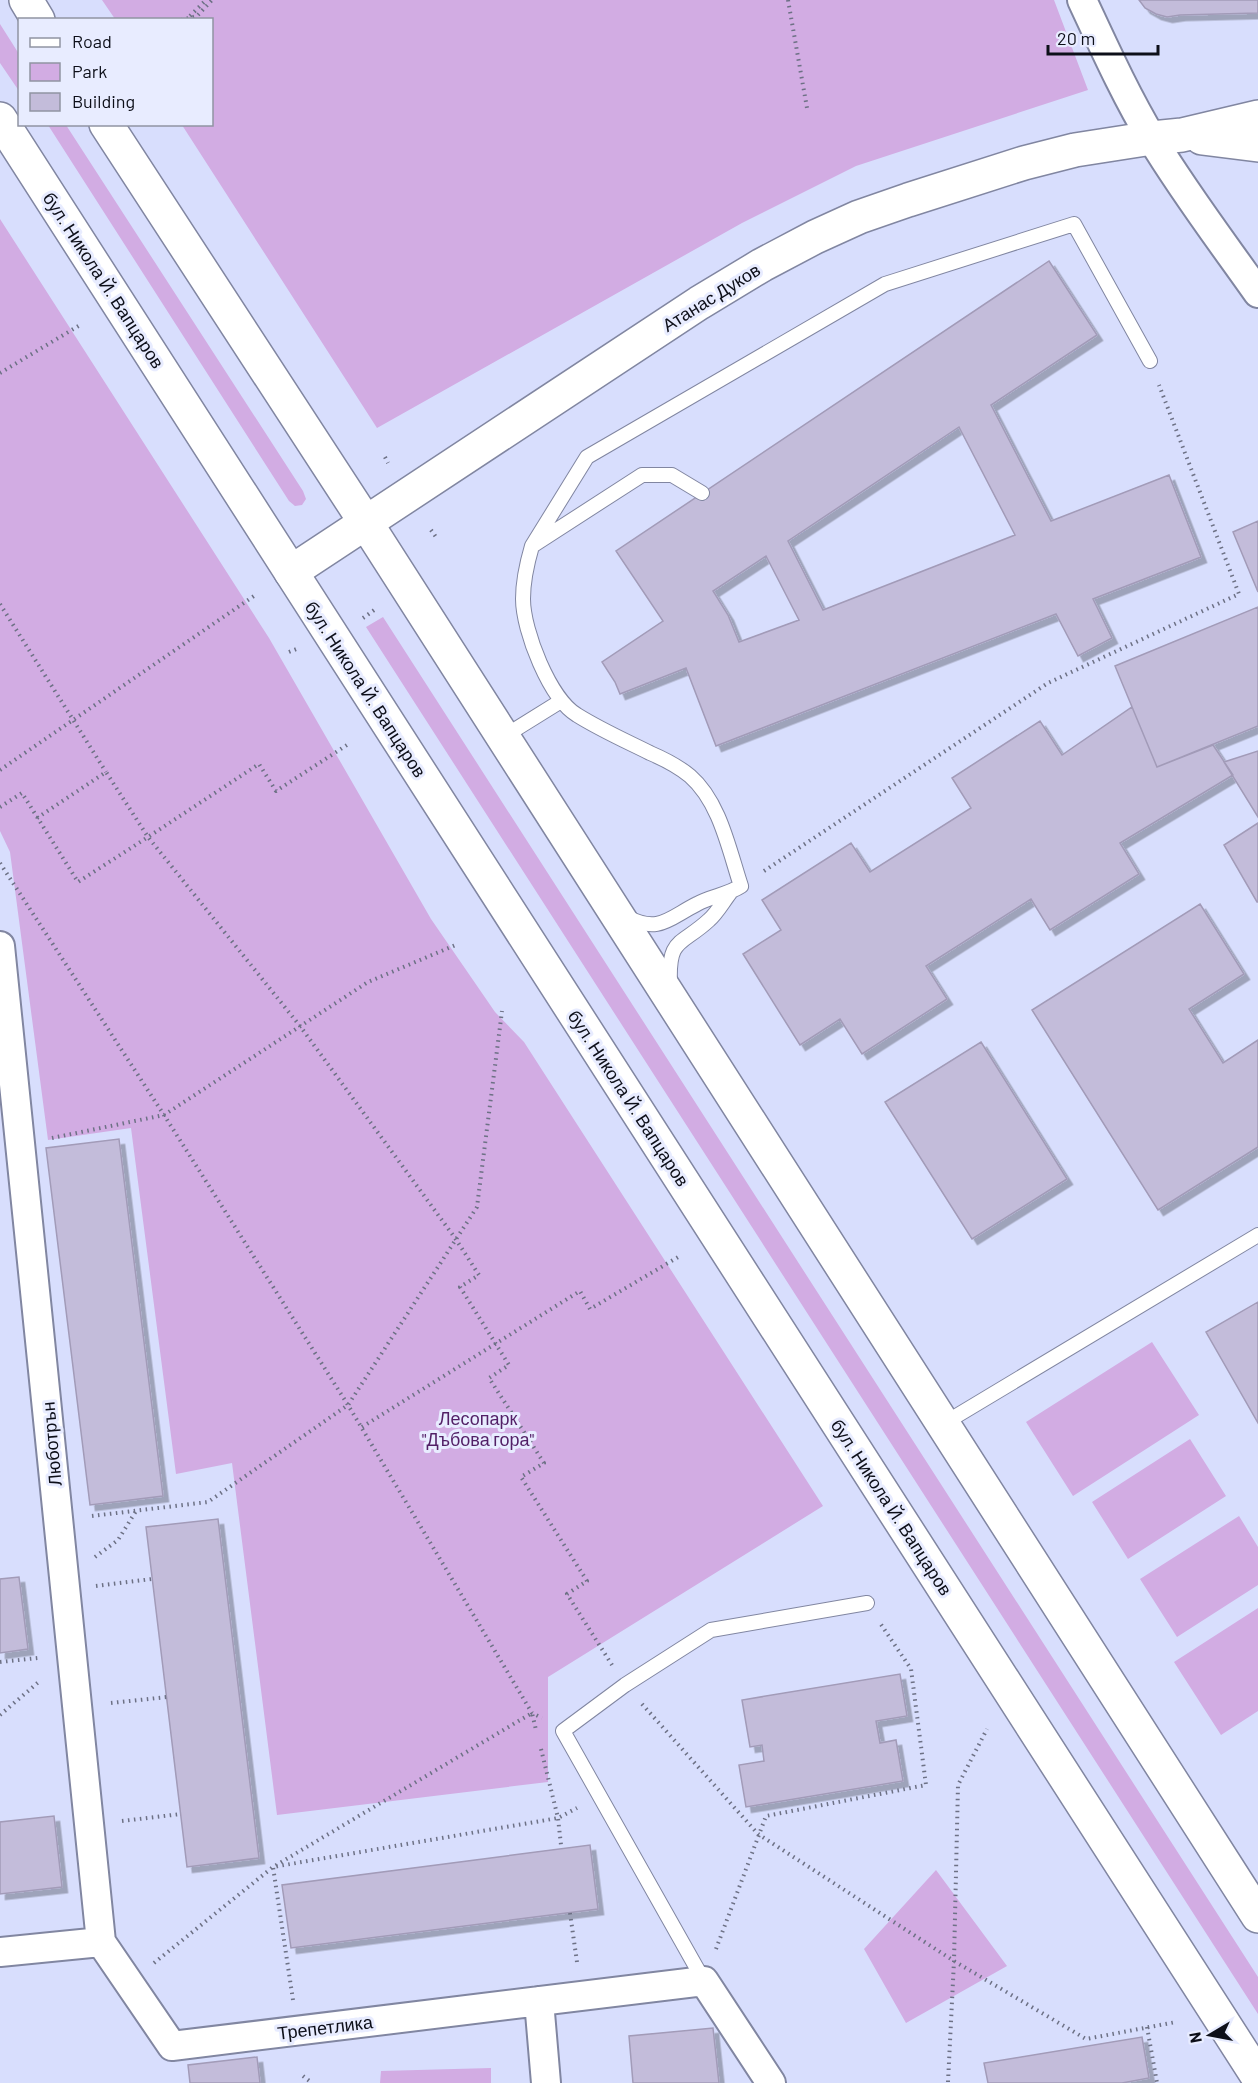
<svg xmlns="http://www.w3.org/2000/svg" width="1258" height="2083" font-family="Barlow,sans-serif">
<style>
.green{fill:#d2ace3}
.building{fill:#c3bcda;stroke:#a29bb8;stroke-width:1.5;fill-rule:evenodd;filter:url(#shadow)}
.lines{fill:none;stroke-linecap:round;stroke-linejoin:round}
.lane-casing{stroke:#8186a1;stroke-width:16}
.street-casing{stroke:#8186a1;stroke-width:32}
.secondary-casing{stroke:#8186a1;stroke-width:36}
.primary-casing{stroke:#8186a1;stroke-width:36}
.path{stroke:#6d7185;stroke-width:4;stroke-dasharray:1.5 4.5;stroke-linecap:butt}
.lane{stroke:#fff;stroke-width:14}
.street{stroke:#fff;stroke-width:28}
.secondary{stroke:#fff;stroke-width:33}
.primary{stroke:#fff;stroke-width:33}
.labels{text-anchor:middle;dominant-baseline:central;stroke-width:6;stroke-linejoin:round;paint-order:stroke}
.street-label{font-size:18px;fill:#0d0f19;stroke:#e8ecff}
.park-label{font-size:18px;fill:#521f66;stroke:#e8ecff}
</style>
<defs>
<filter id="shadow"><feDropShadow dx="5.5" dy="5.5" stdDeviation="0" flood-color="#0004"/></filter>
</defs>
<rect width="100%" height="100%" fill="#d8defd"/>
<path class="green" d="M102,0H1054L1088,90L856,166L742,223L377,428L182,125L212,124V20L115,19Z
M0,24L19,54V91L0,63Z
M48,125H66L303,491L306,499L302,505L295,506L289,501Z
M0,219L269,638L431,919L495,1012L524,1042L823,1506L548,1677V1782L277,1815L232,1463L176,1474L131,1128L48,1140L10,852L0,831Z
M383,617L1258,1977V2014L366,627Z
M1152,1342L1199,1415L1073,1496L1026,1422Z
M1190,1439L1226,1496L1128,1559L1092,1502Z
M1239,1516L1258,1547V1585L1177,1637L1140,1579Z
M1258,1608V1711L1221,1735L1174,1662Z
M936,1870L1007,1966L906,2023L864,1949Z
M491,2068V2083H380L381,2071Z"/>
<path class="building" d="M1139,0H1258V13L1180,15L1167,17L1156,14L1145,8Z
M1049,261L1097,335L991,405L1051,521L1169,475L1201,557L1093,599L1112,638L1078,656L1056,614L716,746L686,668L620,694L615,682L602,662L663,621L616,551ZM959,427L1015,535L823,610L788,541ZM766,556L799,620L739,642L728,615L713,591Z
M1258,521V592L1233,532Z
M1258,607V726L1157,767L1115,666Z
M1132,707L1157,767L1213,745L1233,775L1120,843L1139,874L1050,930L1031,899L926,966L947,999L862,1054L840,1019L800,1045L743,954L781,930L762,900L851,843L870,872L971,808L952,778L1040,721L1062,755Z
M1258,751V817L1224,762Z
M1258,823V902H1257L1224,845Z
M1200,904L1244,974L1189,1009L1223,1063L1258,1040V1147L1158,1210L1032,1010Z
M981,1042L1067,1179L972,1239L885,1102Z
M119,1139L163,1496L90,1505L46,1148Z
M1258,1302V1423L1206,1332Z
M218,1519L259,1858L187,1867L146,1527Z
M19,1577L28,1649L0,1653V1579Z
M900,1674L907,1716L876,1721L880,1743L896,1740L903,1781L746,1807L739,1765L764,1761L762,1745L750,1747L742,1700Z
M54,1816L62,1887L0,1894V1822Z
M590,1845L598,1909L291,1948L282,1885Z
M713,2028L719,2083H633L629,2036Z
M1142,2037L1149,2078L1122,2083H988L984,2063Z
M257,2057L260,2083H190L188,2065Z"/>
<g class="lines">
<defs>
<path id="lane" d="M532,546L587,457L885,284L1074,224L1150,361
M503,737L561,701
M627,917C659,934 669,918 697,904C711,896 727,895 741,886C729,850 720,802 690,776C678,766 664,759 650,753C626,741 601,730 577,715C550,699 523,631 523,599C523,580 527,563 532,546L642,475H672L702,493
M670,984C668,937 681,946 709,920C717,913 723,902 730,893
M943,1424L1258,1235
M704,1981L563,1731L625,1685L711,1630L867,1603"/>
<path id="street" d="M1082,0C1104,47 1125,94 1152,139C1184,192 1222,242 1258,293
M0,946L101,1942L172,2046L704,1981L771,2083
M0,1952L101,1942
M539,2001L546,2083"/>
<path id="secondary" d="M366,523L1258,1916
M291,572L1258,2077"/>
<path id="primary" d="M26,0L38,20
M0,119L291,572L699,303L762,265L815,237L859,217L908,200L1024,163L1075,150L1152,138L1182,135L1258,117
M106,124L366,523
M1202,138L1258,145"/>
</defs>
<use href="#lane" class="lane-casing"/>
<use href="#street" class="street-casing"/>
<use href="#secondary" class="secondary-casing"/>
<use href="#primary" class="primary-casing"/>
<path class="path" d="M788,0L807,108
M190,16L206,0
M181,20L197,16L212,0
M0,373L80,325
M385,457L388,463
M431,530L436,537
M0,604L106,772
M363,618L377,608
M289,652L299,648
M0,770L254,596
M0,807L22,793L78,882L148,837L300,1026L455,1238L479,1275L460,1287L509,1365L489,1378L544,1463L521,1477L587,1581L567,1594L612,1665
M37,818L106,772L148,837L259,764L276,791L347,745
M0,863L164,1115L348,1405L532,1713L542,1718
M764,871L1048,683L1239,594L1159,385
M52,1138L164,1115L368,982L458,944
M362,1427L580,1291L590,1309L680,1256
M92,1516L208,1502L348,1405L477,1207L502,1011
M95,1557L118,1540L136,1511
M96,1586L152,1579
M0,1662L38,1658
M111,1703L167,1697
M642,1704L758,1834L954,1961L1086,2039L1176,2022
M0,1715L41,1680
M541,1749L558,1818L561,1845
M122,1821L181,1814
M570,1913L577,1962
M716,1949L766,1816L926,1785L911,1669L880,1623
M154,1963L273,1867L532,1713L536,1730
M293,2000L273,1867L558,1818L577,1808
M1147,2027L1157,2083
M303,2076L312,2083
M948,2082L954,1961L958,1785L987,1729"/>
<use href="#lane" class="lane"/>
<use href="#street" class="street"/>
<use href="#secondary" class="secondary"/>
<use href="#primary" class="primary"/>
</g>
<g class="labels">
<g class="street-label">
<text transform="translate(104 280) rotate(57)">бул. Никола Й. Вапцаров</text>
<text transform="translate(711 297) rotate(-32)">Атанас Дуков</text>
<text transform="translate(366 689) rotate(57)">бул. Никола Й. Вапцаров</text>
<text transform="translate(629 1098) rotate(57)">бул. Никола Й. Вапцаров</text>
<text transform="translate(51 1444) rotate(-95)">Люботрън</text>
<text transform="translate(892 1507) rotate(57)">бул. Никола Й. Вапцаров</text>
<text transform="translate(325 2027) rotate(-7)">Трепетлика</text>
</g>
<g class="park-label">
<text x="478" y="1418">Лесопарк<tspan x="478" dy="21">"Дъбова гора"</tspan></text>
</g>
</g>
<rect x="18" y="18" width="195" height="108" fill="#e8ecff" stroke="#9094a3" stroke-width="1.5"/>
<rect x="30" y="38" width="30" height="9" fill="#ffffff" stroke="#9094a3" stroke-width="1.5"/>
<text x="72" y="48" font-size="18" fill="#0d0f19">Road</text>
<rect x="30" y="63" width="30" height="18" fill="#d2ace3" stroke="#9094a3" stroke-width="1.5"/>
<text x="72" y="78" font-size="18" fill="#0d0f19">Park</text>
<rect x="30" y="93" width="30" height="18" fill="#c3bcda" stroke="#9094a3" stroke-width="1.5"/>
<text x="72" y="108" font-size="18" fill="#0d0f19">Building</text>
<g transform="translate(1210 2035) rotate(260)" stroke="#e8ecff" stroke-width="4.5" paint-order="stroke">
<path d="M0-4.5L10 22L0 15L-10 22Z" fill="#0d0f19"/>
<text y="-9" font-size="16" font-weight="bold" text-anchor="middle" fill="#0d0f19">N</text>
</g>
<path d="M1048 45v9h110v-9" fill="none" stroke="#0d0f19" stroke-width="3"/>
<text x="1057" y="45" font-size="18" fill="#0d0f19" stroke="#e8ecff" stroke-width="4.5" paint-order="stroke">20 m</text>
</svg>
